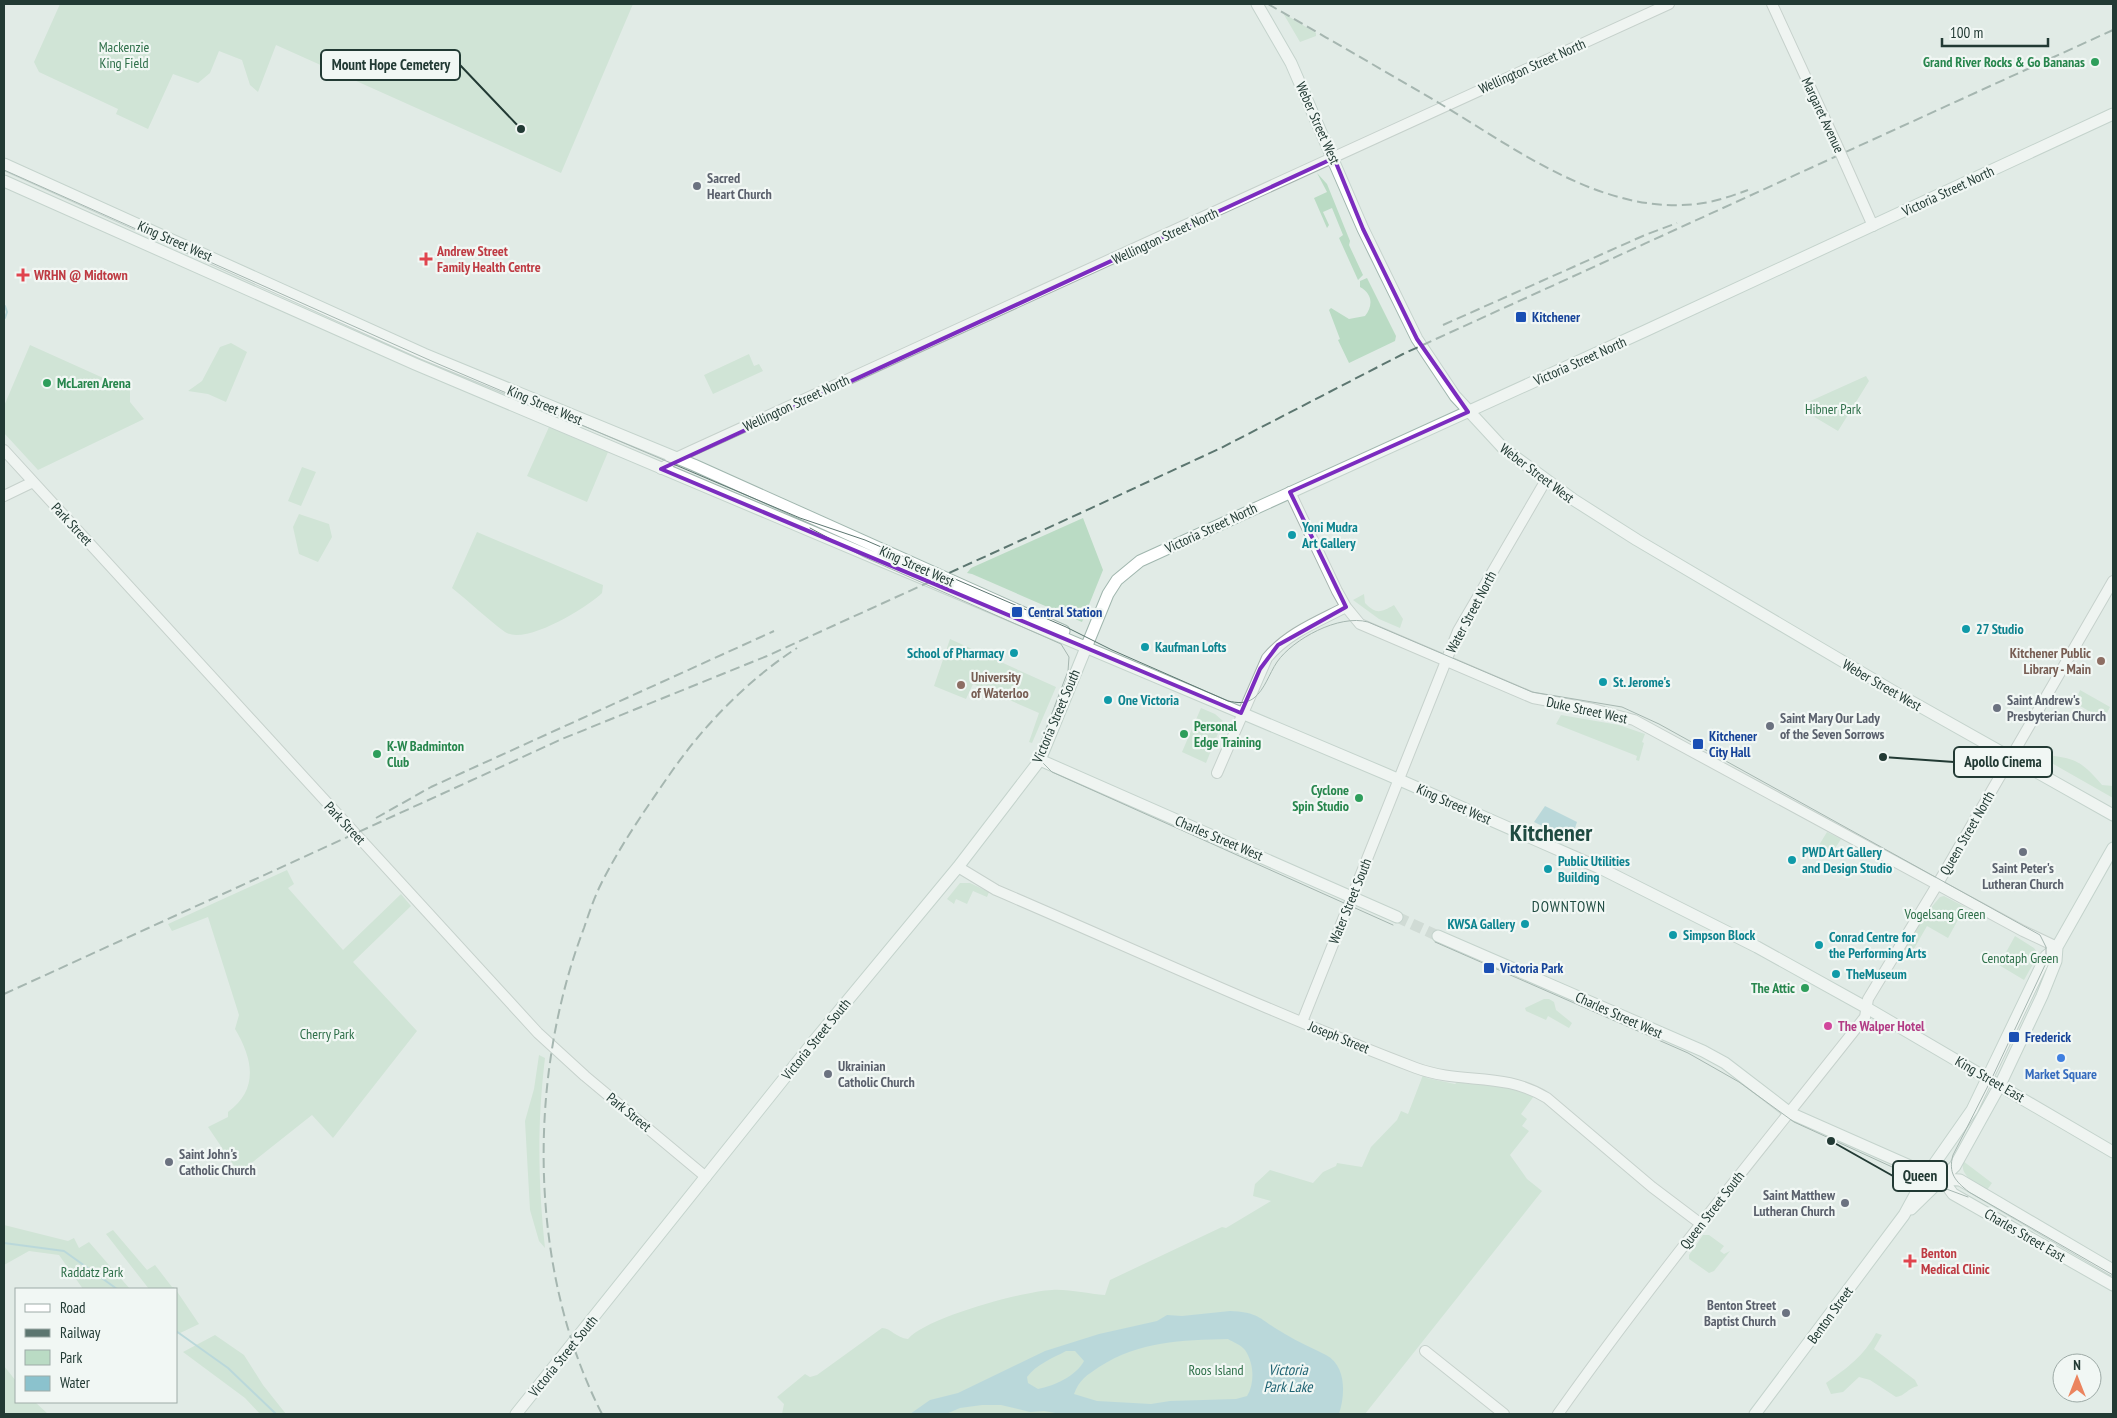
<svg xmlns="http://www.w3.org/2000/svg" width="2117" height="1418" font-family="'PT Sans Narrow',sans-serif">
<style>
.green{fill:#badbc4}
.water{fill:#8bc2cd;fill-rule:evenodd}
.lines{fill:none;stroke-linecap:round;stroke-linejoin:round}
.stream{stroke:#8bc2cd;stroke-width:2}
.secondary-tunnel{stroke:#bbc8c2;stroke-width:11;stroke-dasharray:11 5.5;stroke-linecap:butt}
.tertiary-casing{stroke:#a4b2ad;stroke-width:12}
.secondary-casing{stroke:#a0b6ae;stroke-width:13}
.tertiary{stroke:#fff;stroke-width:10}
.secondary{stroke:#fff;stroke-width:11}
.tram{stroke:#5c7670;stroke-width:1}
.rail{stroke:#5c7670;stroke-width:2;stroke-dasharray:10 5;stroke-linecap:butt}
.tertiary-bridge-casing{stroke:#a4b2ad;stroke-width:12;stroke-linecap:butt}
.tertiary-bridge{stroke:#fff;stroke-width:10}
.marked{fill:none;stroke:#7b2cbf;stroke-width:4;stroke-linejoin:round}
.leisure-dot{fill:#2e9e5b;stroke:#f1f7f4;stroke-width:2}
.worship-dot{fill:#6b7280;stroke:#f1f7f4;stroke-width:2}
.health-dot{fill:#e0444e;stroke:#f1f7f4;stroke-width:2}
.transit-dot{fill:#1a4fb4;stroke:#f1f7f4;stroke-width:2}
.culture-dot{fill:#0f9aa8;stroke:#f1f7f4;stroke-width:2}
.education-dot{fill:#8d6e63;stroke:#f1f7f4;stroke-width:2}
.hotel-dot{fill:#d1479c;stroke:#f1f7f4;stroke-width:2}
.shop-dot{fill:#3f7fe0;stroke:#f1f7f4;stroke-width:2}
.labels{text-anchor:middle;dominant-baseline:central;stroke-width:4.5;stroke-linejoin:round;paint-order:stroke}
.park-label{font-size:14px;fill:#2e6f49;stroke:#f1f7f4}
.leisure-label{font-size:14px;font-weight:bold;fill:#27864d;stroke:#f1f7f4;text-anchor:end}
.street-label{font-size:14px;fill:#223a34;stroke:#f1f7f4}
.worship-label{font-size:14px;font-weight:bold;fill:#5b616d;stroke:#f1f7f4;text-anchor:start}
.health-label{font-size:14px;font-weight:bold;fill:#be3a42;stroke:#f1f7f4;text-anchor:start}
.transit-label{font-size:14px;font-weight:bold;fill:#164399;stroke:#f1f7f4;text-anchor:start}
.culture-label{font-size:14px;font-weight:bold;fill:#0d838f;stroke:#f1f7f4;text-anchor:start}
.education-label{font-size:14px;font-weight:bold;fill:#785e54;stroke:#f1f7f4;text-anchor:end}
.hotel-label{font-size:14px;font-weight:bold;fill:#b23c85;stroke:#f1f7f4;text-anchor:start}
.shop-label{font-size:14px;font-weight:bold;fill:#366cbe;stroke:#f1f7f4}
.neighbourhood-label{font-size:15px;letter-spacing:1px;fill:#1f4b41;stroke:#f1f7f4}
.water-label{font-size:15px;font-style:italic;fill:#1f6373;stroke:#f1f7f4}
.town-label{font-size:24px;font-weight:bold;fill:#1f4b41;stroke:#f1f7f4}
.leader{fill:none;stroke:#223a34;stroke-width:2}
.callout-dot{fill:#223a34;stroke:#f1f7f4;stroke-width:2}
.callout{fill:#f1f7f4;stroke:#223a34;stroke-width:2}
.callout-label{font-size:15px;text-anchor:middle;font-weight:bold;fill:#223a34}
</style>
<rect width="100%" height="100%" fill="#e1ebe6"/>
<path class="green" d="M60,4H633L561,173L276,45L258,92L250,85L242,60L219,51L210,73L198,83L173,74L148,129L116,114L118,109L39,72L34,62Z
M1283,13L1316,33V36L1300,42Z
M1317,173L1327,184L1350,241L1349,245L1363,275L1358,280L1339,238L1343,235L1332,208L1323,212L1329,225L1327,228L1314,198L1327,192Z
M1367,278L1396,336L1395,341L1349,363L1338,340L1340,339L1329,310L1331,308L1349,319L1365,316C1373,306 1373,294 1360,287V281Z
M231,343L247,352L226,402L208,394L188,391L202,381L220,347Z
M30,345L130,390V402L144,419L38,470L4,433V406Z
M749,354L754,366L759,364L763,371L713,394L704,375Z
M1866,376L1869,381L1838,431L1806,412L1804,408L1806,403Z
M549,427L608,452L587,502L527,476Z
M302,467L316,472L301,506L288,501Z
M299,514L329,524L332,537L318,562L299,554L293,527Z
M1083,518L1103,570L1082,622L972,574L967,573L971,568Z
M477,532L603,585L602,593C588,607 525,646 505,632C487,619 470,602 452,588Z
M1364,594L1365,603C1376,614 1380,613 1394,605L1403,619L1400,628L1379,619L1353,600Z
M950,639L1056,687L1032,743L1029,742L1039,713L973,684L966,699L934,686Z
M2080,690L2110,707L2105,717L2096,712L2094,714L2075,703Z
M1201,708L1215,714L1223,721L1206,763L1182,752Z
M1561,715L1619,725L1645,734L1642,742L1644,743L1639,761L1636,760L1637,756L1556,724Z
M2034,753C2071,759 2077,755 2102,785L2113,786V798Z
M1827,832L1841,839L1829,858L1816,850Z
M287,870L294,884L288,888L343,950L401,894L411,906L353,962L417,1031L333,1138L312,1115L239,1173L208,1127L228,1117V1112C259,1089 253,1059 235,1029L239,1015L208,917L172,931L168,924Z
M960,883H970L989,892L987,897L973,891L967,904L956,899L954,904L947,899Z
M1944,896L1965,907L1948,938L1927,926L1911,954L1904,949L1919,922L1940,897Z
M2015,936L2034,948L2037,952L2033,964L2024,980L1999,965Z
M1544,999H1549L1554,1002L1556,1010L1572,1023L1569,1028L1548,1016L1546,1020L1526,1011L1525,1008Z
M539,1055L545,1058C537,1125 538,1181 545,1248L539,1241L530,1210L525,1121L534,1089Z
M1423,1075L1427,1078L1455,1084L1459,1081L1511,1084L1534,1096L1521,1114L1527,1119L1522,1126L1529,1131L1510,1155L1527,1179L1542,1191L1365,1414H782L784,1404L777,1397L805,1374L810,1377L817,1375L882,1328C891,1328 896,1338 908,1339C925,1318 1024,1291 1052,1290C1070,1289 1087,1294 1105,1295L1110,1280L1222,1227L1226,1228L1271,1201L1253,1196L1255,1184L1270,1170L1313,1183L1323,1172L1336,1166L1337,1163L1362,1167L1371,1147L1397,1120L1401,1111L1408,1114Z
M1963,1161L1992,1183L1987,1190C1975,1182 1960,1177 1963,1161Z
M4,1225L68,1241L74,1238L79,1248L89,1242L130,1289H83L59,1255L29,1251L4,1265Z
M113,1230L147,1270L155,1265L172,1287H174L199,1324L176,1335V1289H149L106,1234Z
M1703,1235H1709L1724,1246L1720,1251L1724,1254L1730,1251L1714,1271L1709,1273L1689,1259V1255Z
M1876,1333L1882,1335L1874,1349L1915,1380L1918,1386C1908,1388 1905,1396 1896,1397L1870,1380L1859,1377L1843,1392L1831,1394L1826,1383C1847,1368 1864,1356 1876,1333Z
M215,1335L244,1355L263,1385L286,1414H260L245,1398L183,1352Z
M4,1366L16,1381V1402H35L48,1414H4Z"/>
<path class="water" d="M1545,806L1577,822L1571,840L1534,822Z
M1230,1311C1261,1312 1261,1321 1285,1334C1298,1342 1313,1348 1326,1355C1347,1366 1345,1396 1339,1414H1061L1044,1411L1030,1412L1001,1405H982L960,1408L946,1414H910L930,1400L958,1393L1045,1351L1099,1334L1157,1321L1167,1315L1182,1316ZM1228,1339C1233,1342 1241,1345 1245,1350C1254,1363 1255,1383 1247,1396L1236,1399L1170,1401L1151,1404L1097,1401L1074,1394C1079,1380 1087,1375 1099,1367C1140,1341 1181,1340 1228,1339ZM1066,1351H1075L1084,1361C1076,1376 1054,1386 1038,1389L1028,1383L1027,1377C1037,1364 1051,1359 1066,1351Z"/>
<g class="lines">
<path class="stream" d="M5,306L7,312L5,318
M4,1243L64,1251L117,1289
M176,1331L228,1368L276,1414"/>
<path class="secondary-tunnel" d="M1397,917L1438,936"/>
<defs>
<path id="tertiary" d="M1772,4L1836,143
M1844,161L1873,226
M4,450L538,1033L585,1076L706,1177
M661,469L676,458L691,451L1669,4
M1290,492L1337,591L1346,607L1360,624L1533,698L1593,709L1634,720L2023,931L2057,947
M4,496L33,482
M1217,773L1267,658C1288,633 1317,622 1346,607
M958,867L996,890C1136,950 1274,1014 1416,1068C1462,1085 1503,1071 1547,1098L1652,1187L1701,1224
M1302,1022L1458,631L1546,480
M1425,1351L1504,1414
M1558,1414C1655,1277 1762,1148 1865,1017L1868,999L1937,885L2113,581"/>
<path id="secondary" d="M1257,4L1291,63L1363,229L1417,339L1455,396L1503,448L1574,500L1637,540L1898,694L2113,815
M4,164L424,354L694,465L1064,631
M4,181L415,364L1386,774L1602,869L1757,947L1867,1008L2113,1152
M1040,760L1397,917
M1438,936L1703,1051L1725,1063L1790,1113L1928,1174L1942,1179L1960,1180L2113,1270
M1942,1179L1953,1194L2113,1285
M1911,1209L1955,1166L2000,1085L2042,996L2056,961L2057,947
M516,1414L814,1041L958,867L1040,760L1108,594L1117,580L1140,561L1645,331L2113,114
M1755,1414L1904,1215L1923,1180L1972,1110L2046,956L2057,947L2113,848"/>
</defs>
<use href="#tertiary" class="tertiary-casing"/>
<use href="#secondary" class="secondary-casing"/>
<use href="#tertiary" class="tertiary"/>
<use href="#secondary" class="secondary"/>
<path class="tram" d="M4,170L436,363L800,518L865,540L1066,627L1112,650L1228,701C1237,703 1246,704 1254,698C1265,689 1269,674 1277,662C1293,639 1339,614 1368,622L1532,692L1622,707L1659,724L2040,935L2046,947V963L1991,1080L1953,1155C1948,1173 1955,1181 1969,1192L2113,1275
M810,528L864,557L1061,644L1069,657L1068,671L1039,747L1040,760L1052,772L1393,925
M1435,942L1688,1053L1739,1082L1794,1122L1914,1177L1968,1197"/>
<path class="rail" d="M1268,4C1325,37 1383,70 1439,103C1516,149 1602,215 1697,204C1714,202 1732,196 1748,190
M1443,325L1645,235L1677,223
M376,818L431,787L774,631
M4,994L562,739L767,656L1085,511L1221,448L1403,354L2113,30
M602,1414C528,1270 527,1077 584,928C589,913 594,898 601,884C621,844 647,807 672,771C705,724 749,679 797,648"/>
<defs>
<path id="tertiary-bridge" d="M1836,143L1844,161"/>
</defs>
<use href="#tertiary-bridge" class="tertiary-bridge-casing"/>
<use href="#tertiary-bridge" class="tertiary-bridge"/>
</g>
<path d="M0 0H2117V1418H0ZM1334,158L1363,229L1417,339L1468,412L1290,492L1346,607L1278,645L1260,669L1241,713L661,469Z" fill="#e1ebe6" fill-opacity=".55" fill-rule="evenodd"/>
<path class="marked" d="M1334,158L1363,229L1417,339L1468,412L1290,492L1346,607L1278,645L1260,669L1241,713L661,469Z"/>
<g class="leisure-dot">
<circle cx="2095" cy="62" r="5"/>
<circle cx="47" cy="383" r="5"/>
<circle cx="1184" cy="734" r="5"/>
<circle cx="377" cy="754" r="5"/>
<circle cx="1359" cy="798" r="5"/>
<circle cx="1805" cy="988" r="5"/>
</g>
<g class="worship-dot">
<circle cx="697" cy="186" r="5"/>
<circle cx="1997" cy="708" r="5"/>
<circle cx="1770" cy="726" r="5"/>
<circle cx="2023" cy="852" r="5"/>
<circle cx="828" cy="1074" r="5"/>
<circle cx="169" cy="1162" r="5"/>
<circle cx="1845" cy="1203" r="5"/>
<circle cx="1786" cy="1313" r="5"/>
</g>
<g class="health-dot">
<path d="M423.5 251.5h5v5h5v5h-5v5h-5v-5h-5v-5h5z"/>
<path d="M20.5 267.5h5v5h5v5h-5v5h-5v-5h-5v-5h5z"/>
<path d="M1907.5 1253.5h5v5h5v5h-5v5h-5v-5h-5v-5h5z"/>
</g>
<g class="transit-dot">
<rect x="1515" y="311" width="12" height="12" rx="2.5"/>
<rect x="1011" y="606" width="12" height="12" rx="2.5"/>
<rect x="1692" y="738" width="12" height="12" rx="2.5"/>
<rect x="1483" y="962" width="12" height="12" rx="2.5"/>
<rect x="2008" y="1031" width="12" height="12" rx="2.5"/>
</g>
<g class="culture-dot">
<circle cx="1292" cy="535" r="5"/>
<circle cx="1966" cy="629" r="5"/>
<circle cx="1145" cy="647" r="5"/>
<circle cx="1014" cy="653" r="5"/>
<circle cx="1603" cy="682" r="5"/>
<circle cx="1108" cy="700" r="5"/>
<circle cx="1792" cy="860" r="5"/>
<circle cx="1548" cy="869" r="5"/>
<circle cx="1525" cy="924" r="5"/>
<circle cx="1673" cy="935" r="5"/>
<circle cx="1819" cy="945" r="5"/>
<circle cx="1836" cy="974" r="5"/>
</g>
<g class="education-dot">
<circle cx="2101" cy="661" r="5"/>
<circle cx="961" cy="685" r="5"/>
</g>
<circle class="hotel-dot" cx="1828" cy="1026" r="5"/>
<circle class="shop-dot" cx="2061" cy="1058" r="5"/>
<g class="labels">
<g class="park-label">
<text x="124" y="47">Mackenzie<tspan x="124" dy="16">King Field</tspan></text>
<text x="1833" y="409">Hibner Park</text>
<text x="1945" y="914">Vogelsang Green</text>
<text x="2020" y="958">Cenotaph Green</text>
<text x="327" y="1034">Cherry Park</text>
<text x="92" y="1272">Raddatz Park</text>
<text x="1216" y="1370">Roos Island</text>
</g>
<g class="leisure-label">
<text x="2085" y="62">Grand River Rocks &amp; Go Bananas</text>
<text x="57" y="383" text-anchor="start">McLaren Arena</text>
<text x="1194" y="726" text-anchor="start">Personal<tspan x="1194" dy="16">Edge Training</tspan></text>
<text x="387" y="746" text-anchor="start">K-W Badminton<tspan x="387" dy="16">Club</tspan></text>
<text x="1349" y="790">Cyclone<tspan x="1349" dy="16">Spin Studio</tspan></text>
<text x="1795" y="988">The Attic</text>
</g>
<g class="street-label">
<text transform="translate(1532 66) rotate(-24)">Wellington Street North</text>
<text transform="translate(1823 115) rotate(65)">Margaret Avenue</text>
<text transform="translate(1318 123) rotate(66)">Weber Street West</text>
<text transform="translate(1948 191) rotate(-25)">Victoria Street North</text>
<text transform="translate(1165 236) rotate(-25)">Wellington Street North</text>
<text transform="translate(175 241) rotate(24)">King Street West</text>
<text transform="translate(1580 361) rotate(-24)">Victoria Street North</text>
<text transform="translate(796 403) rotate(-25)">Wellington Street North</text>
<text transform="translate(545 405) rotate(23)">King Street West</text>
<text transform="translate(1537 473) rotate(37)">Weber Street West</text>
<text transform="translate(72 524) rotate(47)">Park Street</text>
<text transform="translate(1211 528) rotate(-25)">Victoria Street North</text>
<text transform="translate(917 566) rotate(24)">King Street West</text>
<text transform="translate(1471 612) rotate(-62)">Water Street North</text>
<text transform="translate(1882 685) rotate(30)">Weber Street West</text>
<text transform="translate(1587 710) rotate(12)">Duke Street West</text>
<text transform="translate(1056 716) rotate(-67)">Victoria Street South</text>
<text transform="translate(1454 804) rotate(24)">King Street West</text>
<text transform="translate(345 823) rotate(47)">Park Street</text>
<text transform="translate(1967 833) rotate(-60)">Queen Street North</text>
<text transform="translate(1219 838) rotate(23)">Charles Street West</text>
<text transform="translate(1350 901) rotate(-68)">Water Street South</text>
<text transform="translate(1619 1015) rotate(24)">Charles Street West</text>
<text transform="translate(1339 1037) rotate(22)">Joseph Street</text>
<text transform="translate(816 1039) rotate(-51)">Victoria Street South</text>
<text transform="translate(1990 1079) rotate(30)">King Street East</text>
<text transform="translate(629 1112) rotate(39)">Park Street</text>
<text transform="translate(1712 1210) rotate(-52)">Queen Street South</text>
<text transform="translate(2025 1235) rotate(30)">Charles Street East</text>
<text transform="translate(1830 1315) rotate(-54)">Benton Street</text>
<text transform="translate(563 1356) rotate(-51)">Victoria Street South</text>
</g>
<g class="worship-label">
<text x="707" y="178">Sacred<tspan x="707" dy="16">Heart Church</tspan></text>
<text x="2007" y="700">Saint Andrew's<tspan x="2007" dy="16">Presbyterian Church</tspan></text>
<text x="1780" y="718">Saint Mary Our Lady<tspan x="1780" dy="16">of the Seven Sorrows</tspan></text>
<text x="2023" y="868" text-anchor="middle">Saint Peter's<tspan x="2023" dy="16">Lutheran Church</tspan></text>
<text x="838" y="1066">Ukrainian<tspan x="838" dy="16">Catholic Church</tspan></text>
<text x="179" y="1154">Saint John's<tspan x="179" dy="16">Catholic Church</tspan></text>
<text x="1835" y="1195" text-anchor="end">Saint Matthew<tspan x="1835" dy="16">Lutheran Church</tspan></text>
<text x="1776" y="1305" text-anchor="end">Benton Street<tspan x="1776" dy="16">Baptist Church</tspan></text>
</g>
<g class="health-label">
<text x="437" y="251">Andrew Street<tspan x="437" dy="16">Family Health Centre</tspan></text>
<text x="34" y="275">WRHN @ Midtown</text>
<text x="1921" y="1253">Benton<tspan x="1921" dy="16">Medical Clinic</tspan></text>
</g>
<g class="transit-label">
<text x="1532" y="317">Kitchener</text>
<text x="1028" y="612">Central Station</text>
<text x="1709" y="736">Kitchener<tspan x="1709" dy="16">City Hall</tspan></text>
<text x="1500" y="968">Victoria Park</text>
<text x="2025" y="1037">Frederick</text>
</g>
<g class="culture-label">
<text x="1302" y="527">Yoni Mudra<tspan x="1302" dy="16">Art Gallery</tspan></text>
<text x="1976" y="629">27 Studio</text>
<text x="1155" y="647">Kaufman Lofts</text>
<text x="1004" y="653" text-anchor="end">School of Pharmacy</text>
<text x="1613" y="682">St. Jerome's</text>
<text x="1118" y="700">One Victoria</text>
<text x="1802" y="852">PWD Art Gallery<tspan x="1802" dy="16">and Design Studio</tspan></text>
<text x="1558" y="861">Public Utilities<tspan x="1558" dy="16">Building</tspan></text>
<text x="1515" y="924" text-anchor="end">KWSA Gallery</text>
<text x="1683" y="935">Simpson Block</text>
<text x="1829" y="937">Conrad Centre for<tspan x="1829" dy="16">the Performing Arts</tspan></text>
<text x="1846" y="974">TheMuseum</text>
</g>
<g class="education-label">
<text x="2091" y="653">Kitchener Public<tspan x="2091" dy="16">Library - Main</tspan></text>
<text x="971" y="677" text-anchor="start">University<tspan x="971" dy="16">of Waterloo</tspan></text>
</g>
<g class="hotel-label">
<text x="1838" y="1026">The Walper Hotel</text>
</g>
<g class="shop-label">
<text x="2061" y="1074">Market Square</text>
</g>
<g class="neighbourhood-label">
<text x="1569" y="906">DOWNTOWN</text>
</g>
<g class="water-label">
<text x="1288" y="1369">Victoria<tspan x="1288" dy="17">Park Lake</tspan></text>
</g>
<g class="town-label">
<text x="1551" y="832">Kitchener</text>
</g>
</g>
<path class="leader" d="M521 129L460 65M1883 757L1954 762M1831 1141L1893 1176"/>
<g class="callout-dot">
<circle cx="521" cy="129" r="5"/>
<circle cx="1883" cy="757" r="5"/>
<circle cx="1831" cy="1141" r="5"/>
</g>
<g class="callout">
<rect x="321" y="50" width="139" height="30" rx="5"/>
<rect x="1954" y="747" width="98" height="30" rx="5"/>
<rect x="1893" y="1161" width="54" height="30" rx="5"/>
</g>
<g class="callout-label">
<text x="391" y="70">Mount Hope Cemetery</text>
<text x="2003" y="767">Apollo Cinema</text>
<text x="1920" y="1181">Queen</text>
</g>
<rect width="2117" height="1418" fill="none" stroke="#223a34" stroke-width="10"/>
<rect x="15" y="1288" width="162" height="115" fill="#f1f7f4" stroke="#9eaba7"/>
<rect x="25" y="1304" width="25" height="8" fill="#ffffff" stroke="#9eaba7"/>
<text x="60" y="1313" font-size="15" fill="#223a34">Road</text>
<rect x="25" y="1329" width="25" height="8" fill="#5c7670" stroke="#9eaba7"/>
<text x="60" y="1338" font-size="15" fill="#223a34">Railway</text>
<rect x="25" y="1350" width="25" height="15" fill="#badbc4" stroke="#9eaba7"/>
<text x="60" y="1363" font-size="15" fill="#223a34">Park</text>
<rect x="25" y="1376" width="25" height="15" fill="#8bc2cd" stroke="#9eaba7"/>
<text x="60" y="1388" font-size="15" fill="#223a34">Water</text>
<g transform="translate(2077 1378)"><circle r="24" fill="#f1f7f4" stroke="#9eaba7"/>
<path d="M0-4L9 19L0 12L-9 19Z" fill="#eb845e"/>
<text y="-8" font-size="14" font-weight="bold" text-anchor="middle" fill="#223a34">N</text>
</g>
<path d="M1942 38v8h106v-8" fill="none" stroke="#223a34" stroke-width="2.5"/>
<text x="1950" y="38" font-size="15" fill="#223a34" stroke="#f1f7f4" stroke-width="4" paint-order="stroke">100 m</text>
</svg>
